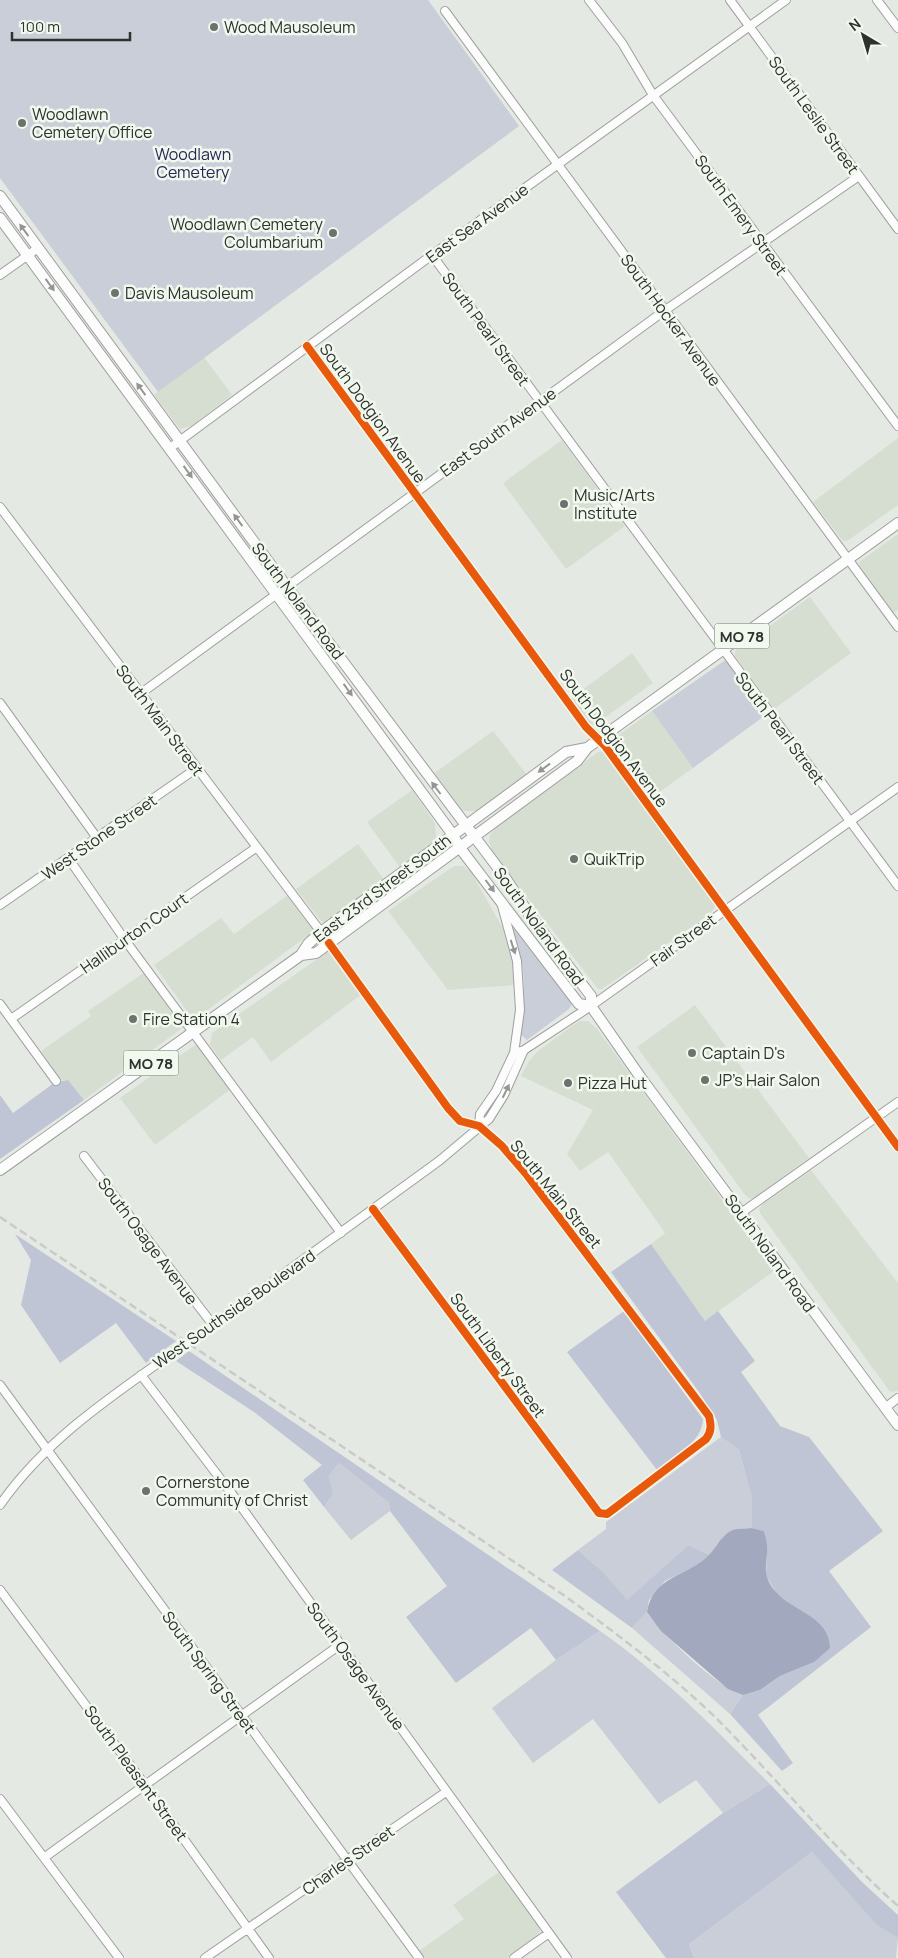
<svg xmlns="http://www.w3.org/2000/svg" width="898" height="1958" font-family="Manrope,sans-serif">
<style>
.built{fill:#d6ded2}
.green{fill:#caced8}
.forest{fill:#c0c5d5}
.water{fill:#a2a8bd}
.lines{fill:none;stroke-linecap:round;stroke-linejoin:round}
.minor-casing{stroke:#9ea09c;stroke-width:10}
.major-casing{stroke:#9ea09c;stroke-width:12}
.minor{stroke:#fbfcfb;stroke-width:8}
.major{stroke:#fbfcfb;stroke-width:10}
.rail{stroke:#cacaca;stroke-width:2.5;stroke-dasharray:8 4;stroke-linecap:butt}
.minor-bridge-casing{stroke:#9ea09c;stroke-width:10;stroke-linecap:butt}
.minor-bridge{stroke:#fbfcfb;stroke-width:8}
.cycleway-casing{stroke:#f1f8ee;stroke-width:11}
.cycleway{stroke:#e8590c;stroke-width:8}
.oneway{fill:#949694}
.poi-dot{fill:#6e716d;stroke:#f1f8ee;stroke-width:2}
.labels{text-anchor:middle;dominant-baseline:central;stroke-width:5;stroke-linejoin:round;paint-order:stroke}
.shield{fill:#f1f8ee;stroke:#686d67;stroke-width:1}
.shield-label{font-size:15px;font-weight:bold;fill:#2e312d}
.poi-label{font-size:16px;fill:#2e312d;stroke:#f1f8ee;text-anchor:start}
.street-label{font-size:16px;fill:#2e312d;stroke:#f1f8ee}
.park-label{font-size:16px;fill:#262957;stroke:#f1f8ee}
</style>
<rect width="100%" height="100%" fill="#e5e9e3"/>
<path class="built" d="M204,357L232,395L191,426L180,429L154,395Z
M898,438V505L847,541L842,540L813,502Z
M562,440L625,526L566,569L503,483Z
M898,534V610L893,613L860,567L859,562Z
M810,597L851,653L774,709L735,656V651Z
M632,653L653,683L596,724L592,726L587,723L569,700Z
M652,711L693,768L650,799L612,747V742L616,737Z
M493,731L528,776L478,811H464L457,806L433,774Z
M603,751L716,905L710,914L602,989H598L493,853L489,842L490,835L496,827L598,752Z
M412,790L435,823L436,838L434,844L401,869L367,822Z
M358,844L385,881L330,920L325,923L321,921L296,889Z
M454,866H463L471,872L504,930L513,958L516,985L448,990L388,911Z
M288,895L313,927L314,931L201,1015H190L154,965L221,918L234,934Z
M327,952H331L362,994L271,1062L253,1037L221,1060L210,1045L212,1033Z
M145,972L179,1019L181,1029L84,1100L68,1080L62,1081L41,1051L91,1016L88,1011Z
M695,1005L809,1158L755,1197L750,1199L745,1195L637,1047Z
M579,1021H588L597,1029L774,1271L705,1321L651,1244L665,1233L608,1152L580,1171L567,1154L593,1110L521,1076L529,1061L538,1051Z
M195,1045L199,1046L231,1089L155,1145L120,1098Z
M811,1170L898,1283V1390L896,1391L891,1392L888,1389L760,1213L759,1209L762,1205Z
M500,1871L538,1924L540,1930L539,1935L507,1958H424L419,1951L464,1919L453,1905Z"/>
<path class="green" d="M0,0H428L519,126L158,392L0,178Z
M724,661H728L767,714L693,768L652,711Z
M512,924L572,1004L569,1009L527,1040L521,1035C522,989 531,970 509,926Z
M721,1437L739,1450L752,1498V1528C726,1531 725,1533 710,1555L688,1545L626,1601L603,1572L578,1550L606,1529V1522Z
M339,1463L389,1503L390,1511L351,1540L324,1507L333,1494L329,1476Z
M647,1612C666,1638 713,1684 743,1695L730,1714L632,1628Z
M600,1631C663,1675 716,1730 770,1784L723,1813L696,1780L659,1804L593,1719L533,1763L492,1708L556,1660Z
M812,1852L877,1924L898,1938L896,1958H694L689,1944Z"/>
<path class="forest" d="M68,1080L84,1100L0,1159V1095L13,1113L54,1083Z
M15,1234L176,1341L146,1363L116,1323L60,1363L21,1305L31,1260Z
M651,1244L705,1321L718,1311L755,1361L741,1372L780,1426L809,1437L883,1531L829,1571L871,1627L758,1715L793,1763L782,1771L730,1714L743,1695L760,1690L780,1676L814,1662L792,1605L777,1594L766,1576L767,1546L764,1531L752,1528V1498L739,1450L721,1437L717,1420L699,1392L611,1272Z
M624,1311L703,1419C702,1443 674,1456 657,1470L567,1352Z
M189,1351L600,1631L556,1660L531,1628L456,1683L406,1617L447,1586L390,1511L389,1503L339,1463L329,1476L333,1494L324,1507L303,1480L322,1465L254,1412L176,1361Z
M688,1545L710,1555L697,1565L665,1581L649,1600L647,1612L632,1628L552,1570L578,1550L603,1572L627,1600Z
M770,1784L862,1882L898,1915V1938L877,1925L812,1852L689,1944L694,1958H666L616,1892L723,1813Z"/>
<path class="water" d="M752,1528L764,1531C765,1536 767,1541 767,1546C768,1556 764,1568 767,1577C779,1612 829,1610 830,1648L814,1662L780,1676L760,1690L743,1695L728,1689L661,1631L647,1612C653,1576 686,1577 708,1556C716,1548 720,1538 729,1532C734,1528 745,1529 752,1528Z"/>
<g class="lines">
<defs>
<path id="minor" d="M589,0L622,43L653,95L898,426
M730,0L898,229
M877,0L898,28
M445,11L898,627
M432,255L898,886
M0,275L38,248
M307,346L586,727L605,746L898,1147
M170,448L432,255L786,0
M0,507L321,932
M140,694L664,311L859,176
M0,703L97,838
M69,859L125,940L341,1233
M0,905L197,768
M329,943L448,1108L460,1121L479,1126L502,1146L527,1175L709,1416C711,1425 712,1431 706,1439L607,1514L599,1513L373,1209
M0,1004L56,1081
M11,1019L257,847
M514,1053L524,1050L591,1006L898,787
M479,1126L480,1114L496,1091L514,1053L520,1010L517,961L501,902
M84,1156L213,1325
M741,1213L898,1102
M198,1336L439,1161L489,1119L504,1095L524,1050
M141,1375L232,1494L567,1958
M0,1385L419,1958
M885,1408L898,1398
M0,1505C45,1440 113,1395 177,1350
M0,1590L145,1785L269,1958
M0,1799L119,1958
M45,1857L341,1644
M205,1958L446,1792
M514,1958L549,1933"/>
<path id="major" d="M0,196L287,587L504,876L529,914L591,996V1006L641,1078L898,1425
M0,218L453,835L460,848L579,1004L591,1006
M301,955L316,953L577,761L587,748L898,523
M0,1170L301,955L308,944L321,932L566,752L587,748"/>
</defs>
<use href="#minor" class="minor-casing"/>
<use href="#major" class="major-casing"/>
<use href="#minor" class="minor"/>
<use href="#major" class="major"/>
<path class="rail" d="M0,1217L565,1596C618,1635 671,1674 718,1720C779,1781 834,1849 898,1906"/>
<defs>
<path id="minor-bridge" d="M177,1350L198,1336"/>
</defs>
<use href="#minor-bridge" class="minor-bridge-casing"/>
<use href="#minor-bridge" class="minor-bridge"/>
<defs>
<path id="cycleway" d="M307,346L586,727L605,746L898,1147
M329,943L448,1108L460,1121L479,1126L502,1146L527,1175L709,1416C711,1425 712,1431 706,1439L607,1514L599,1513L373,1209"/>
</defs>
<use href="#cycleway" class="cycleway-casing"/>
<use href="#cycleway" class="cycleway"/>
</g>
<defs><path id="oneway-solid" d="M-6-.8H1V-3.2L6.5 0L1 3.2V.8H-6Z" transform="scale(1.25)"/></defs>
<g class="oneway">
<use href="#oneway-solid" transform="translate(24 230) rotate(-126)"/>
<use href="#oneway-solid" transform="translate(50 285) rotate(54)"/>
<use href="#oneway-solid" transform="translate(141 389) rotate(-126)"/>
<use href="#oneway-solid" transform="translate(188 472) rotate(54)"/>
<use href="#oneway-solid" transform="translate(238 520) rotate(-126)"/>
<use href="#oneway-solid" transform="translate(348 690) rotate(54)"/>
<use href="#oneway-solid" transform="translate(544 768) rotate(144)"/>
<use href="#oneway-solid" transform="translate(436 788) rotate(-127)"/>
<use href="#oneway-solid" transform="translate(490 886) rotate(53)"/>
<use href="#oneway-solid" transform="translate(513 947) rotate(72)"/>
<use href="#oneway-solid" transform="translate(506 1091) rotate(-64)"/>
</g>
<g class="poi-dot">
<circle cx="214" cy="27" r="5"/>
<circle cx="22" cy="123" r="5"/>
<circle cx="333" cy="233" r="5"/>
<circle cx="115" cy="293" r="5"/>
<circle cx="564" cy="504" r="5"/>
<circle cx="574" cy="859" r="5"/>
<circle cx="133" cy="1019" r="5"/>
<circle cx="692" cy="1053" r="5"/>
<circle cx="705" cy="1080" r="5"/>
<circle cx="568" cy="1083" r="5"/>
<circle cx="146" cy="1491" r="5"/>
</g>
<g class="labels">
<g class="shield">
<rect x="714.5" y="623.5" width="55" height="25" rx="4"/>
<rect x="123.5" y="1050.5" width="55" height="25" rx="4"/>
</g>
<g class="shield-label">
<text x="742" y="636">MO 78</text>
<text x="151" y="1063">MO 78</text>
</g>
<g class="poi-label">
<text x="224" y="27">Wood Mausoleum</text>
<text x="32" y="114">Woodlawn<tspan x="32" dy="18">Cemetery Office</tspan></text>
<text x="323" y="224" text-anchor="end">Woodlawn Cemetery<tspan x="323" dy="18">Columbarium</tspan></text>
<text x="125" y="293">Davis Mausoleum</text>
<text x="574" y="495">Music/Arts<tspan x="574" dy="18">Institute</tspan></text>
<text x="584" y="859">QuikTrip</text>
<text x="143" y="1019">Fire Station 4</text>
<text x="702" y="1053">Captain D's</text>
<text x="715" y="1080">JP's Hair Salon</text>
<text x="578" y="1083">Pizza Hut</text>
<text x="156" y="1482">Cornerstone<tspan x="156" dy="18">Community of Christ</tspan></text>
</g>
<g class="street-label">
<text transform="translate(814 115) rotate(54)">South Leslie Street</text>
<text transform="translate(741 215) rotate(54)">South Emery Street</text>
<text transform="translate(477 223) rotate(-36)">East Sea Avenue</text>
<text transform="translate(671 320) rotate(54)">South Hocker Avenue</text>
<text transform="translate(486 329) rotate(54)">South Pearl Street</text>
<text transform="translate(373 413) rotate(54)">South Dodgion Avenue</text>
<text transform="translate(498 432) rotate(-36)">East South Avenue</text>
<text transform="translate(298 601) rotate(53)">South Noland Road</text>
<text transform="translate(160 720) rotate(53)">South Main Street</text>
<text transform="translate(780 728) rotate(53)">South Pearl Street</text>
<text transform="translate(614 738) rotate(53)">South Dodgion Avenue</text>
<text transform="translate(99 837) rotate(-35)">West Stone Street</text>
<text transform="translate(382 888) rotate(-37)">East 23rd Street South</text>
<text transform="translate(539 926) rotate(54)">South Noland Road</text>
<text transform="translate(134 933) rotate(-35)">Halliburton Court</text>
<text transform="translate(683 940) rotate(-36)">Fair Street</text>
<text transform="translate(556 1194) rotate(51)">South Main Street</text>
<text transform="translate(148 1241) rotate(53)">South Osage Avenue</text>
<text transform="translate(770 1253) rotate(54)">South Noland Road</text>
<text transform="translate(234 1309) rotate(-35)">West Southside Boulevard</text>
<text transform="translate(498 1355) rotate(54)">South Liberty Street</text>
<text transform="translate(356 1666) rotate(54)">South Osage Avenue</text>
<text transform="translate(209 1672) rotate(54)">South Spring Street</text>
<text transform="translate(136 1773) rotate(54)">South Pleasant Street</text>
<text transform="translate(348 1860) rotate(-35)">Charles Street</text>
</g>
<g class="park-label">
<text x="193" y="154">Woodlawn<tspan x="193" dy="18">Cemetery</tspan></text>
</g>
</g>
<g transform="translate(863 35) rotate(322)" stroke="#f1f8ee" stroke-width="4" paint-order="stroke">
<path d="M0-4L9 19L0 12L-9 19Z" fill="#2e312d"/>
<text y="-8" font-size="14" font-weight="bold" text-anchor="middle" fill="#2e312d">N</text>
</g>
<path d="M12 32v8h118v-8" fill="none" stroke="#2e312d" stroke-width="2.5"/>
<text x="20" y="32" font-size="15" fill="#2e312d" stroke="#f1f8ee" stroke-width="4" paint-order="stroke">100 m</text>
</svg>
